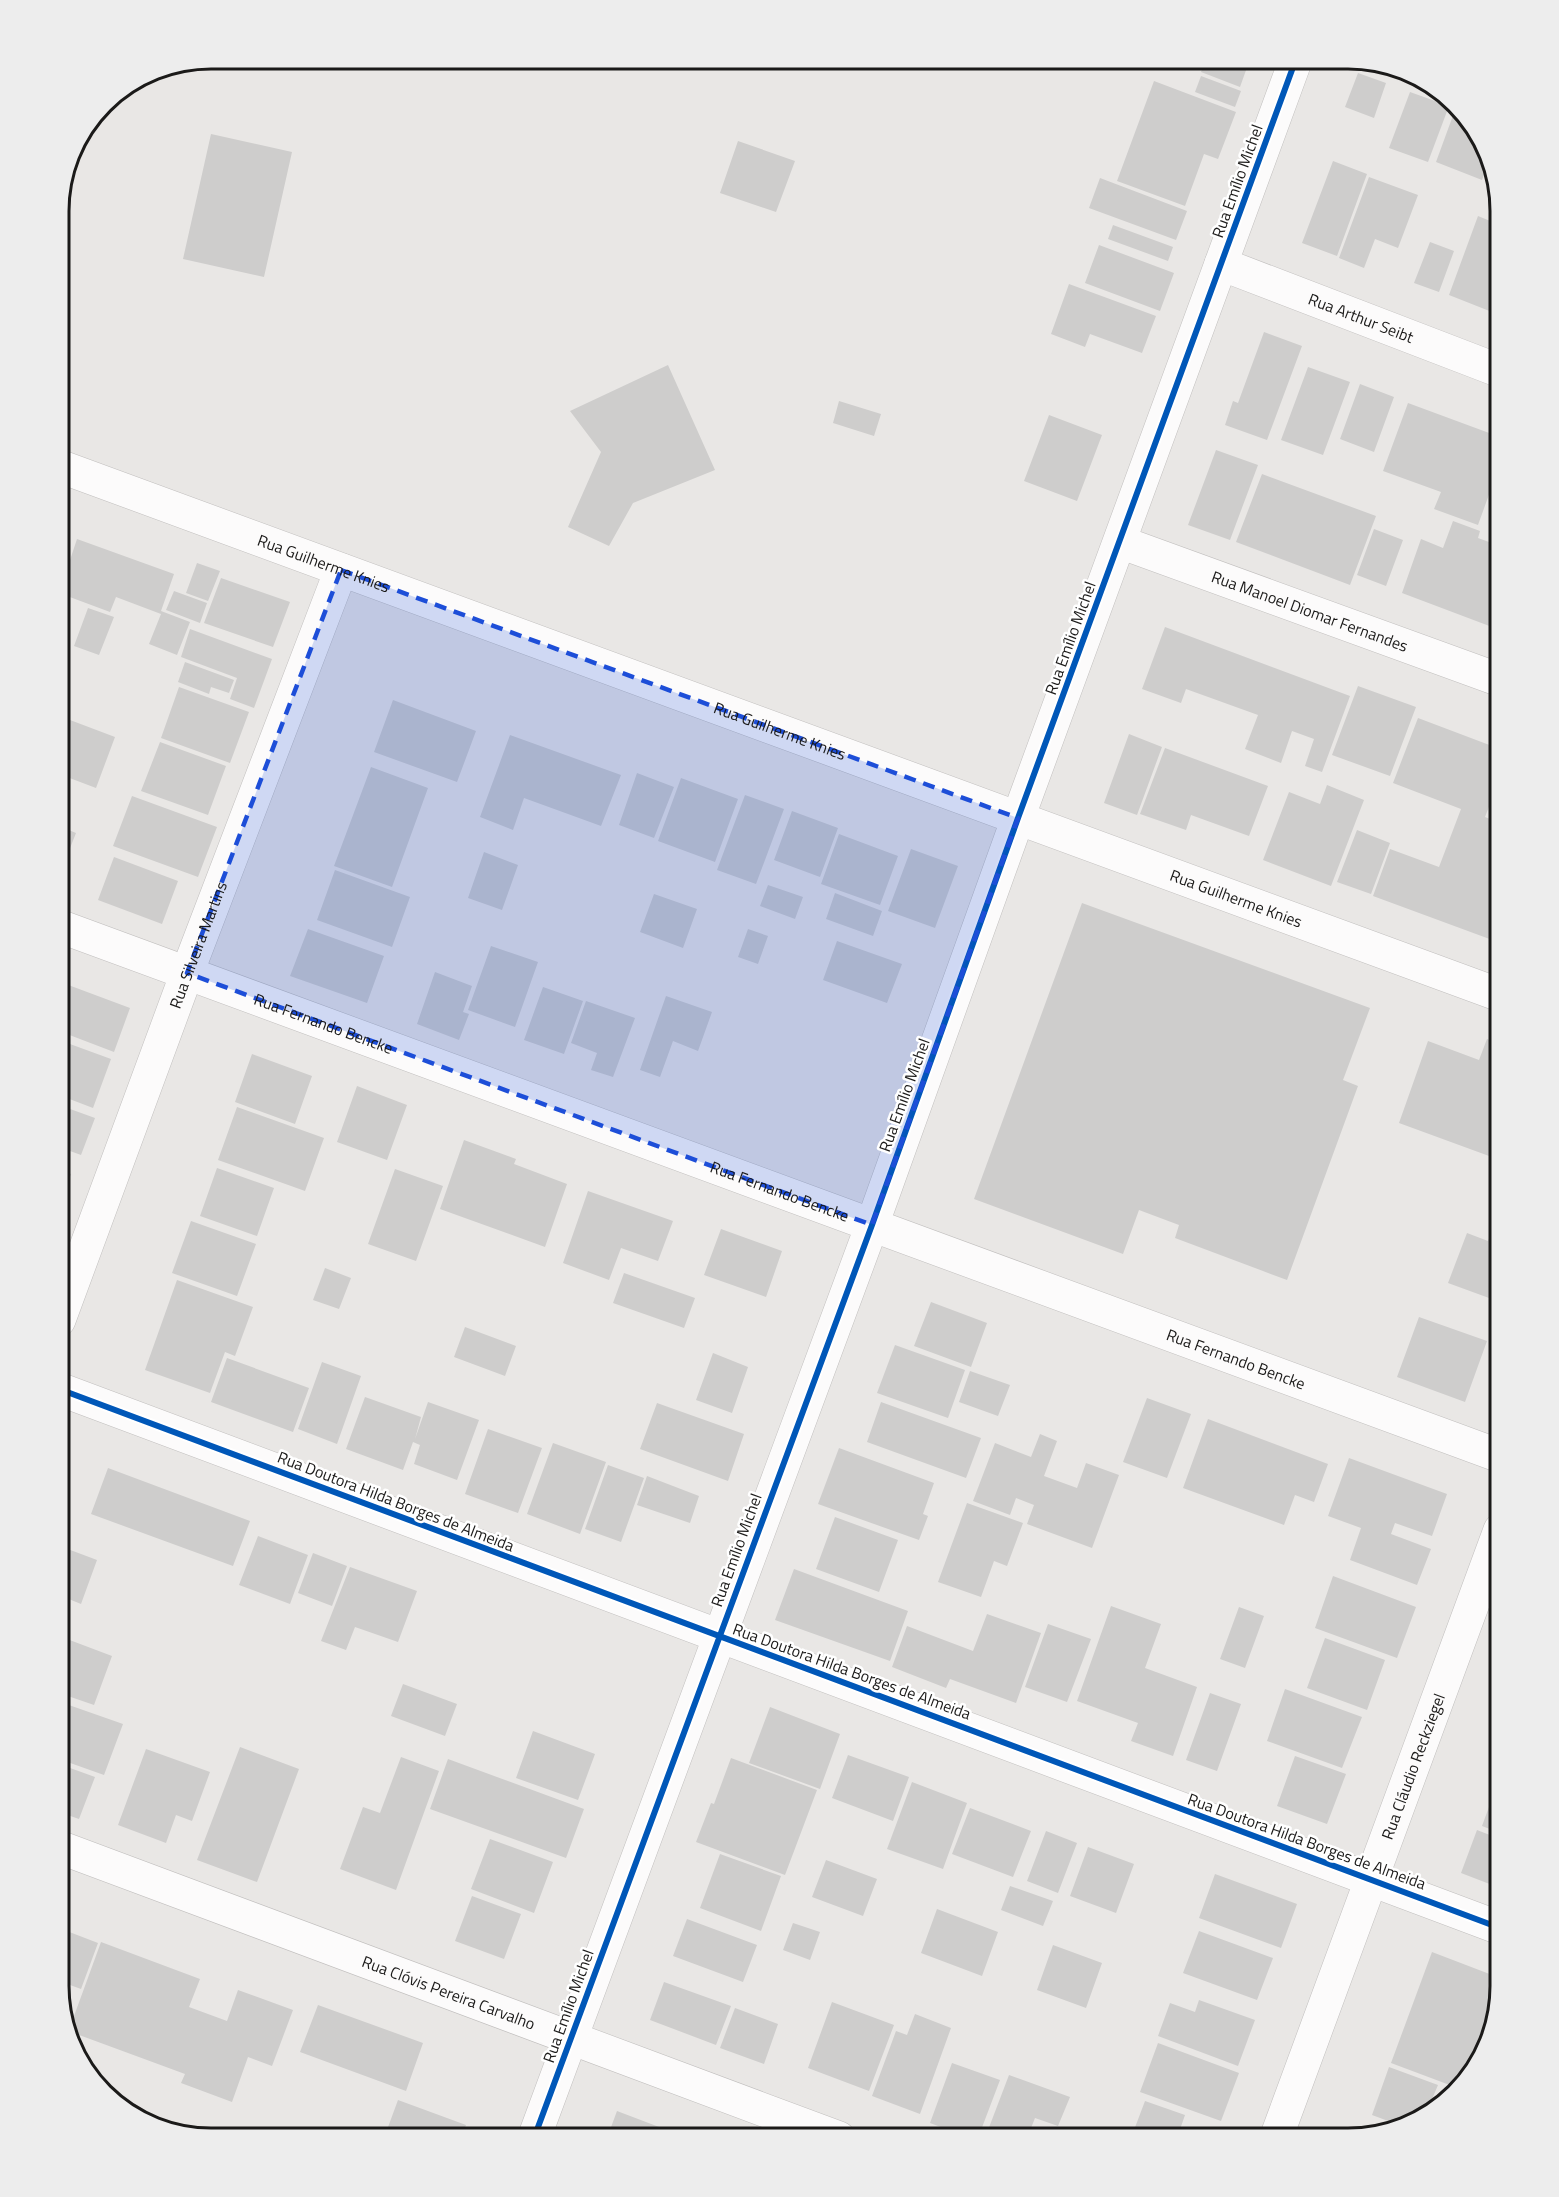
<svg xmlns="http://www.w3.org/2000/svg" width="1559" height="2197" font-family="'Titillium Web',sans-serif">
<style>
.building{fill:#cecdcc}
.lines{fill:none;stroke-linecap:round;stroke-linejoin:round}
.minor-casing{stroke:#c1bfbe;stroke-width:34}
.tertiary-casing{stroke:#c1bfbe;stroke-width:34}
.minor{stroke:#fcfbfb;stroke-width:33}
.tertiary{stroke:#fcfbfb;stroke-width:33}
.cycleway-casing{stroke:#fff;stroke-width:10}
.cycleway{stroke:#0057b8;stroke-width:6}
.marked{fill:#1d4ed8;fill-opacity:0.2;stroke:#1d4ed8;stroke-width:4.5;stroke-dasharray:12 8;stroke-linejoin:round}
.labels{text-anchor:middle;dominant-baseline:central;stroke-width:5;stroke-linejoin:round;paint-order:stroke}
.street-label{font-size:16px;fill:#1b1a19;stroke:#fff}
.rim{fill:none;stroke:#1b1a19;stroke-width:3}
</style>
<rect width="100%" height="100%" fill="#e9e7e5"/>
<path class="building" d="M1115,59H1145L1141,69Z
M1206,59H1250L1240,87L1201,72Z
M1358,73L1386,83L1374,118L1345,107Z
M1201,76L1241,91L1235,107L1195,92Z
M1154,81L1236,112L1218,159L1204,154L1185,206L1117,181Z
M1410,92L1449,106L1428,162L1389,148Z
M1455,110L1480,135L1488,164L1482,180L1436,162Z
M211,134L292,152L264,277L183,259Z
M738,141L795,161L776,212L720,193Z
M1333,161L1367,174L1337,256L1302,243Z
M1369,177L1418,195L1398,248L1375,239L1364,268L1339,258Z
M1100,178L1187,211L1176,240L1089,208Z
M1478,216L1500,225V289L1492,312L1449,295Z
M1113,225L1173,247L1168,261L1108,239Z
M1430,242L1454,251L1439,292L1414,283Z
M1099,245L1174,273L1160,311L1085,283Z
M1069,284L1156,316L1142,353L1090,334L1085,347L1051,334Z
M1500,303V322L1494,319Z
M1264,332L1302,346L1267,440L1225,425L1233,401L1238,403Z
M668,365L715,470L633,503L609,546L568,527L601,452L570,411Z
M1308,367L1350,382L1323,455L1281,440Z
M1360,384L1394,397L1374,452L1340,439Z
M839,401L881,414L874,436L833,423Z
M1408,403L1500,437V464L1478,525L1434,509L1441,492L1383,471Z
M1049,415L1102,435L1077,501L1024,481Z
M1216,450L1258,465L1230,540L1188,525Z
M1262,474L1376,516L1350,585L1236,542Z
M1453,521L1480,531L1478,538L1500,546V630L1402,593L1421,539L1443,548Z
M1374,529L1403,540L1386,586L1357,575Z
M77,539L174,574L161,611L190,622L177,655L149,644L161,614L116,597L110,612L59,593Z
M197,563L220,571L208,601L186,593Z
M221,578L290,602L273,647L204,623Z
M174,591L207,603L200,623L166,610Z
M88,608L114,617L99,655L74,646Z
M1165,627L1350,696L1322,772L1305,766L1314,739L1292,731L1281,763L1245,749L1258,715L1186,689L1181,703L1142,689Z
M190,629L272,659L254,708L230,699L237,678L181,657Z
M185,662L234,680L229,693L211,687L209,694L178,682Z
M1358,686L1416,707L1390,776L1332,755Z
M179,687L249,712L230,763L161,738Z
M393,700L476,731L457,782L374,752Z
M1418,718L1500,749V802L1492,799L1485,817L1500,823V926L1495,941L1373,896L1390,849L1439,867L1461,809L1393,783Z
M70,720L115,737L96,788L59,774V752Z
M1129,734L1162,747L1137,815L1104,803Z
M510,735L621,775L601,826L524,798L513,830L480,817Z
M160,742L226,766L208,815L141,791Z
M1165,748L1268,786L1249,836L1191,815L1186,830L1140,814Z
M371,767L428,788L392,887L334,866Z
M637,773L674,787L654,838L619,825Z
M681,778L738,799L715,862L658,841Z
M1327,785L1364,800L1331,886L1263,860L1289,792L1320,804Z
M745,795L784,809L756,884L717,870Z
M132,796L217,827L198,877L113,846Z
M792,811L838,828L820,877L774,860Z
M59,826L76,833L61,871L59,870Z
M1357,830L1390,843L1371,894L1337,882Z
M839,834L898,856L880,905L821,884Z
M911,849L958,866L935,928L888,911Z
M484,852L518,865L502,910L468,898Z
M114,857L178,881L162,924L98,900Z
M335,870L410,897L392,947L317,920Z
M768,885L803,897L795,919L760,906Z
M835,893L882,911L873,936L826,919Z
M654,894L697,909L683,948L640,932Z
M1082,903L1370,1008L1343,1080L1358,1086L1287,1280L1175,1238L1179,1225L1139,1210L1123,1254L974,1199Z
M308,929L384,956L367,1003L290,976Z
M748,929L768,936L758,964L738,957Z
M1500,936V956L1494,954Z
M837,941L902,964L887,1003L823,980Z
M491,946L538,962L515,1027L468,1010Z
M435,972L472,986L463,1012L469,1014L459,1040L417,1024Z
M63,983L130,1008L114,1052L59,1031V993Z
M543,987L583,1001L564,1054L524,1040Z
M666,996L712,1012L698,1051L673,1041L660,1077L640,1070Z
M586,1001L635,1018L613,1077L591,1070L597,1053L571,1043Z
M1487,1039L1500,1044V1160L1399,1123L1428,1041L1479,1060Z
M59,1040L111,1059L93,1108L59,1095Z
M252,1054L312,1076L295,1124L235,1102Z
M357,1086L407,1105L387,1160L337,1142Z
M59,1105L95,1118L81,1155L59,1147Z
M237,1107L324,1138L305,1191L218,1160Z
M464,1140L516,1159L514,1164L567,1184L545,1247L440,1209Z
M217,1168L274,1188L257,1236L200,1216Z
M59,1169L71,1174L59,1207Z
M395,1169L443,1186L416,1261L368,1244Z
M588,1191L673,1221L658,1261L621,1248L609,1280L563,1263Z
M1500,1208V1302L1448,1283L1467,1233L1488,1241Z
M191,1221L256,1244L237,1296L172,1273Z
M721,1229L782,1251L766,1297L704,1275Z
M325,1268L351,1278L339,1309L313,1300Z
M624,1273L695,1298L684,1328L613,1303Z
M177,1280L253,1307L235,1356L225,1352L210,1393L145,1370Z
M931,1302L987,1323L971,1367L914,1346Z
M1419,1317L1487,1341L1465,1402L1397,1377Z
M465,1327L516,1346L505,1376L454,1357Z
M895,1345L965,1370L948,1418L877,1393Z
M713,1353L748,1367L732,1413L696,1400Z
M227,1358L309,1388L293,1432L211,1402Z
M322,1362L361,1376L337,1444L298,1429Z
M970,1371L1010,1385L998,1416L959,1402Z
M365,1397L421,1417L415,1439L428,1402L479,1420L457,1480L414,1464L420,1445L413,1442L403,1470L346,1449Z
M1147,1398L1191,1414L1167,1478L1123,1462Z
M881,1402L981,1438L966,1478L867,1442Z
M657,1403L744,1434L728,1481L640,1449Z
M1208,1419L1328,1464L1314,1502L1295,1495L1284,1525L1183,1488Z
M488,1429L542,1448L518,1513L465,1494Z
M1040,1434L1057,1441L1044,1476L1077,1488L1086,1463L1119,1475L1092,1548L1027,1524L1034,1505L1016,1498L1010,1515L973,1501L995,1443L1031,1457Z
M553,1443L606,1462L580,1534L527,1514Z
M839,1448L934,1483L923,1514L928,1516L919,1540L818,1504Z
M1349,1458L1447,1494L1432,1536L1395,1523L1391,1534L1431,1549L1417,1585L1350,1560L1361,1528L1328,1516Z
M608,1465L644,1478L621,1542L585,1529Z
M108,1468L250,1521L233,1566L91,1514Z
M647,1476L699,1496L690,1523L637,1505Z
M967,1503L1023,1523L1007,1566L994,1561L981,1597L938,1582Z
M835,1517L898,1540L879,1592L816,1569Z
M258,1536L308,1555L290,1604L239,1585Z
M65,1548L97,1560L81,1604L59,1595V1567Z
M313,1553L347,1566L332,1606L298,1593Z
M350,1567L417,1591L398,1642L355,1627L346,1650L321,1641Z
M794,1569L908,1611L890,1661L775,1620Z
M1333,1576L1416,1607L1397,1658L1315,1628Z
M1111,1606L1161,1624L1145,1668L1197,1687L1173,1756L1131,1741L1138,1723L1077,1701Z
M1239,1607L1264,1616L1245,1668L1220,1659Z
M987,1614L1041,1633L1016,1703L950,1679L946,1688L892,1667L907,1626L973,1651Z
M1048,1624L1091,1639L1067,1702L1025,1687Z
M59,1636L112,1656L94,1705L65,1695L69,1683L59,1679Z
M1325,1638L1385,1660L1367,1710L1307,1688Z
M403,1684L457,1704L445,1736L391,1716Z
M1285,1689L1362,1717L1342,1768L1267,1741Z
M1210,1693L1241,1704L1217,1771L1186,1760Z
M66,1704L123,1724L104,1775L59,1759V1722Z
M770,1707L840,1734L820,1789L749,1763Z
M533,1731L595,1754L578,1800L516,1778Z
M240,1747L299,1769L257,1882L197,1860Z
M146,1749L210,1772L192,1821L176,1815L166,1843L118,1825Z
M848,1755L909,1777L893,1821L832,1798Z
M1295,1756L1346,1774L1327,1824L1277,1806Z
M401,1757L439,1771L396,1890L340,1869L363,1807L380,1813Z
M731,1758L817,1790L785,1875L696,1842L711,1803L714,1804Z
M448,1759L584,1809L566,1858L430,1809Z
M59,1764L95,1777L79,1819L59,1812Z
M1500,1777V1833L1482,1826Z
M912,1782L967,1803L943,1869L887,1849Z
M970,1808L1031,1831L1013,1877L952,1854Z
M1477,1830L1500,1839V1888L1461,1873Z
M1046,1831L1077,1843L1058,1893L1027,1881Z
M490,1839L553,1862L534,1913L471,1889Z
M1088,1847L1134,1864L1116,1913L1070,1896Z
M720,1854L781,1876L761,1931L700,1908Z
M826,1860L877,1879L863,1916L812,1897Z
M1215,1874L1297,1904L1281,1948L1199,1918Z
M1010,1886L1053,1901L1043,1926L1001,1910Z
M472,1896L521,1914L504,1959L455,1941Z
M937,1909L998,1932L982,1976L921,1953Z
M687,1919L757,1945L743,1982L673,1956Z
M793,1923L820,1932L810,1960L783,1950Z
M59,1928L98,1943L81,1989L59,1981Z
M1199,1931L1273,1958L1257,2000L1183,1973Z
M101,1942L200,1979L189,2007L227,2021L238,1990L293,2010L272,2066L248,2057L232,2102L181,2083L185,2074L71,2032L70,2027Z
M1053,1945L1102,1963L1086,2008L1037,1990Z
M1432,1952L1500,1978V1986L1480,2062L1455,2087L1391,2063Z
M664,1982L731,2006L716,2045L650,2020Z
M1199,2000L1255,2020L1238,2066L1158,2036L1170,2003L1195,2012Z
M832,2002L894,2025L869,2091L808,2068Z
M318,2005L423,2043L406,2091L300,2052Z
M735,2008L778,2024L764,2064L720,2048Z
M915,2014L951,2028L920,2114L872,2096L896,2031L907,2035Z
M1158,2043L1239,2073L1221,2121L1140,2092Z
M952,2063L1000,2080L978,2138H970L930,2123Z
M1389,2067L1438,2085L1424,2118L1399,2125L1372,2115Z
M1009,2075L1070,2097L1058,2126L1035,2118L1027,2138H985Z
M398,2100L466,2125L461,2138H384Z
M1145,2101L1185,2115L1177,2138H1131Z
M617,2111L667,2130L664,2138H607Z
M1047,2128L1076,2138H1043Z"/>
<g class="lines">
<defs>
<g id="minor">
<path id="s1" d="M1221,264L1500,371"/>
<path id="s2" d="M59,466L1500,995"/>
<path id="s3" d="M1120,542L1500,680"/>
<path id="s4" d="M59,926L1500,1456"/>
<path id="s5" d="M59,1320L187,973L341,570"/>
<path d="M59,1389L1500,1928"/>
<path id="s6" d="M59,1847L839,2138"/>
<path id="s7" d="M1276,2138L1500,1530"/>
</g>
<path id="tertiary" d="M534,2138L872,1225L1018,818L1296,59"/>
</defs>
<use href="#minor" class="minor-casing"/>
<use href="#tertiary" class="tertiary-casing"/>
<use href="#minor" class="minor"/>
<use href="#tertiary" class="tertiary"/>
<defs>
<path id="cycleway" d="M59,1389L1500,1928
M534,2138L872,1225L1018,818L1296,59"/>
</defs>
<use href="#cycleway" class="cycleway-casing"/>
<use href="#cycleway" class="cycleway"/>
</g>
<path class="marked" d="M341,570L1018,818L872,1225L187,973Z"/>
<g class="labels">
<g class="street-label">
<text transform="translate(1237 181) rotate(-70)">Rua Emílio Michel</text>
<text stroke="none"><textPath href="#s1" startOffset="150">Rua Arthur Seibt</textPath></text>
<text stroke="none"><textPath href="#s2" startOffset="282">Rua Guilherme Knies</textPath></text>
<text stroke="none"><textPath href="#s3" startOffset="202">Rua Manoel Diomar Fernandes</textPath></text>
<text transform="translate(1070 638) rotate(-70)">Rua Emílio Michel</text>
<text stroke="none"><textPath href="#s2" startOffset="768">Rua Guilherme Knies</textPath></text>
<text stroke="none"><textPath href="#s2" startOffset="1254">Rua Guilherme Knies</textPath></text>
<text stroke="none"><textPath href="#s5" startOffset="400">Rua Silveira Martins</textPath></text>
<text stroke="none"><textPath href="#s4" startOffset="282">Rua Fernando Bencke</textPath></text>
<text transform="translate(904 1095) rotate(-70)">Rua Emílio Michel</text>
<text stroke="none"><textPath href="#s4" startOffset="768">Rua Fernando Bencke</textPath></text>
<text stroke="none"><textPath href="#s4" startOffset="1254">Rua Fernando Bencke</textPath></text>
<text transform="translate(396 1501) rotate(21)">Rua Doutora Hilda Borges de Almeida</text>
<text transform="translate(736 1550) rotate(-70)">Rua Emílio Michel</text>
<text transform="translate(852 1671) rotate(20)">Rua Doutora Hilda Borges de Almeida</text>
<text stroke="none"><textPath href="#s7" startOffset="396">Rua Cláudio Reckziegel</textPath></text>
<text transform="translate(1307 1841) rotate(20)">Rua Doutora Hilda Borges de Almeida</text>
<text stroke="none"><textPath href="#s6" startOffset="416">Rua Clóvis Pereira Carvalho</textPath></text>
<text transform="translate(568 2006) rotate(-70)">Rua Emílio Michel</text>
</g>
</g>
<path d="M0 0H1559V2197H0ZM211 69H1348A142 142 0 0 1 1490 211V1986A142 142 0 0 1 1348 2128H211A142 142 0 0 1 69 1986V211A142 142 0 0 1 211 69Z" fill="#ededed" fill-rule="evenodd"/>
<path class="rim" d="M211 69H1348A142 142 0 0 1 1490 211V1986A142 142 0 0 1 1348 2128H211A142 142 0 0 1 69 1986V211A142 142 0 0 1 211 69Z"/>
</svg>
